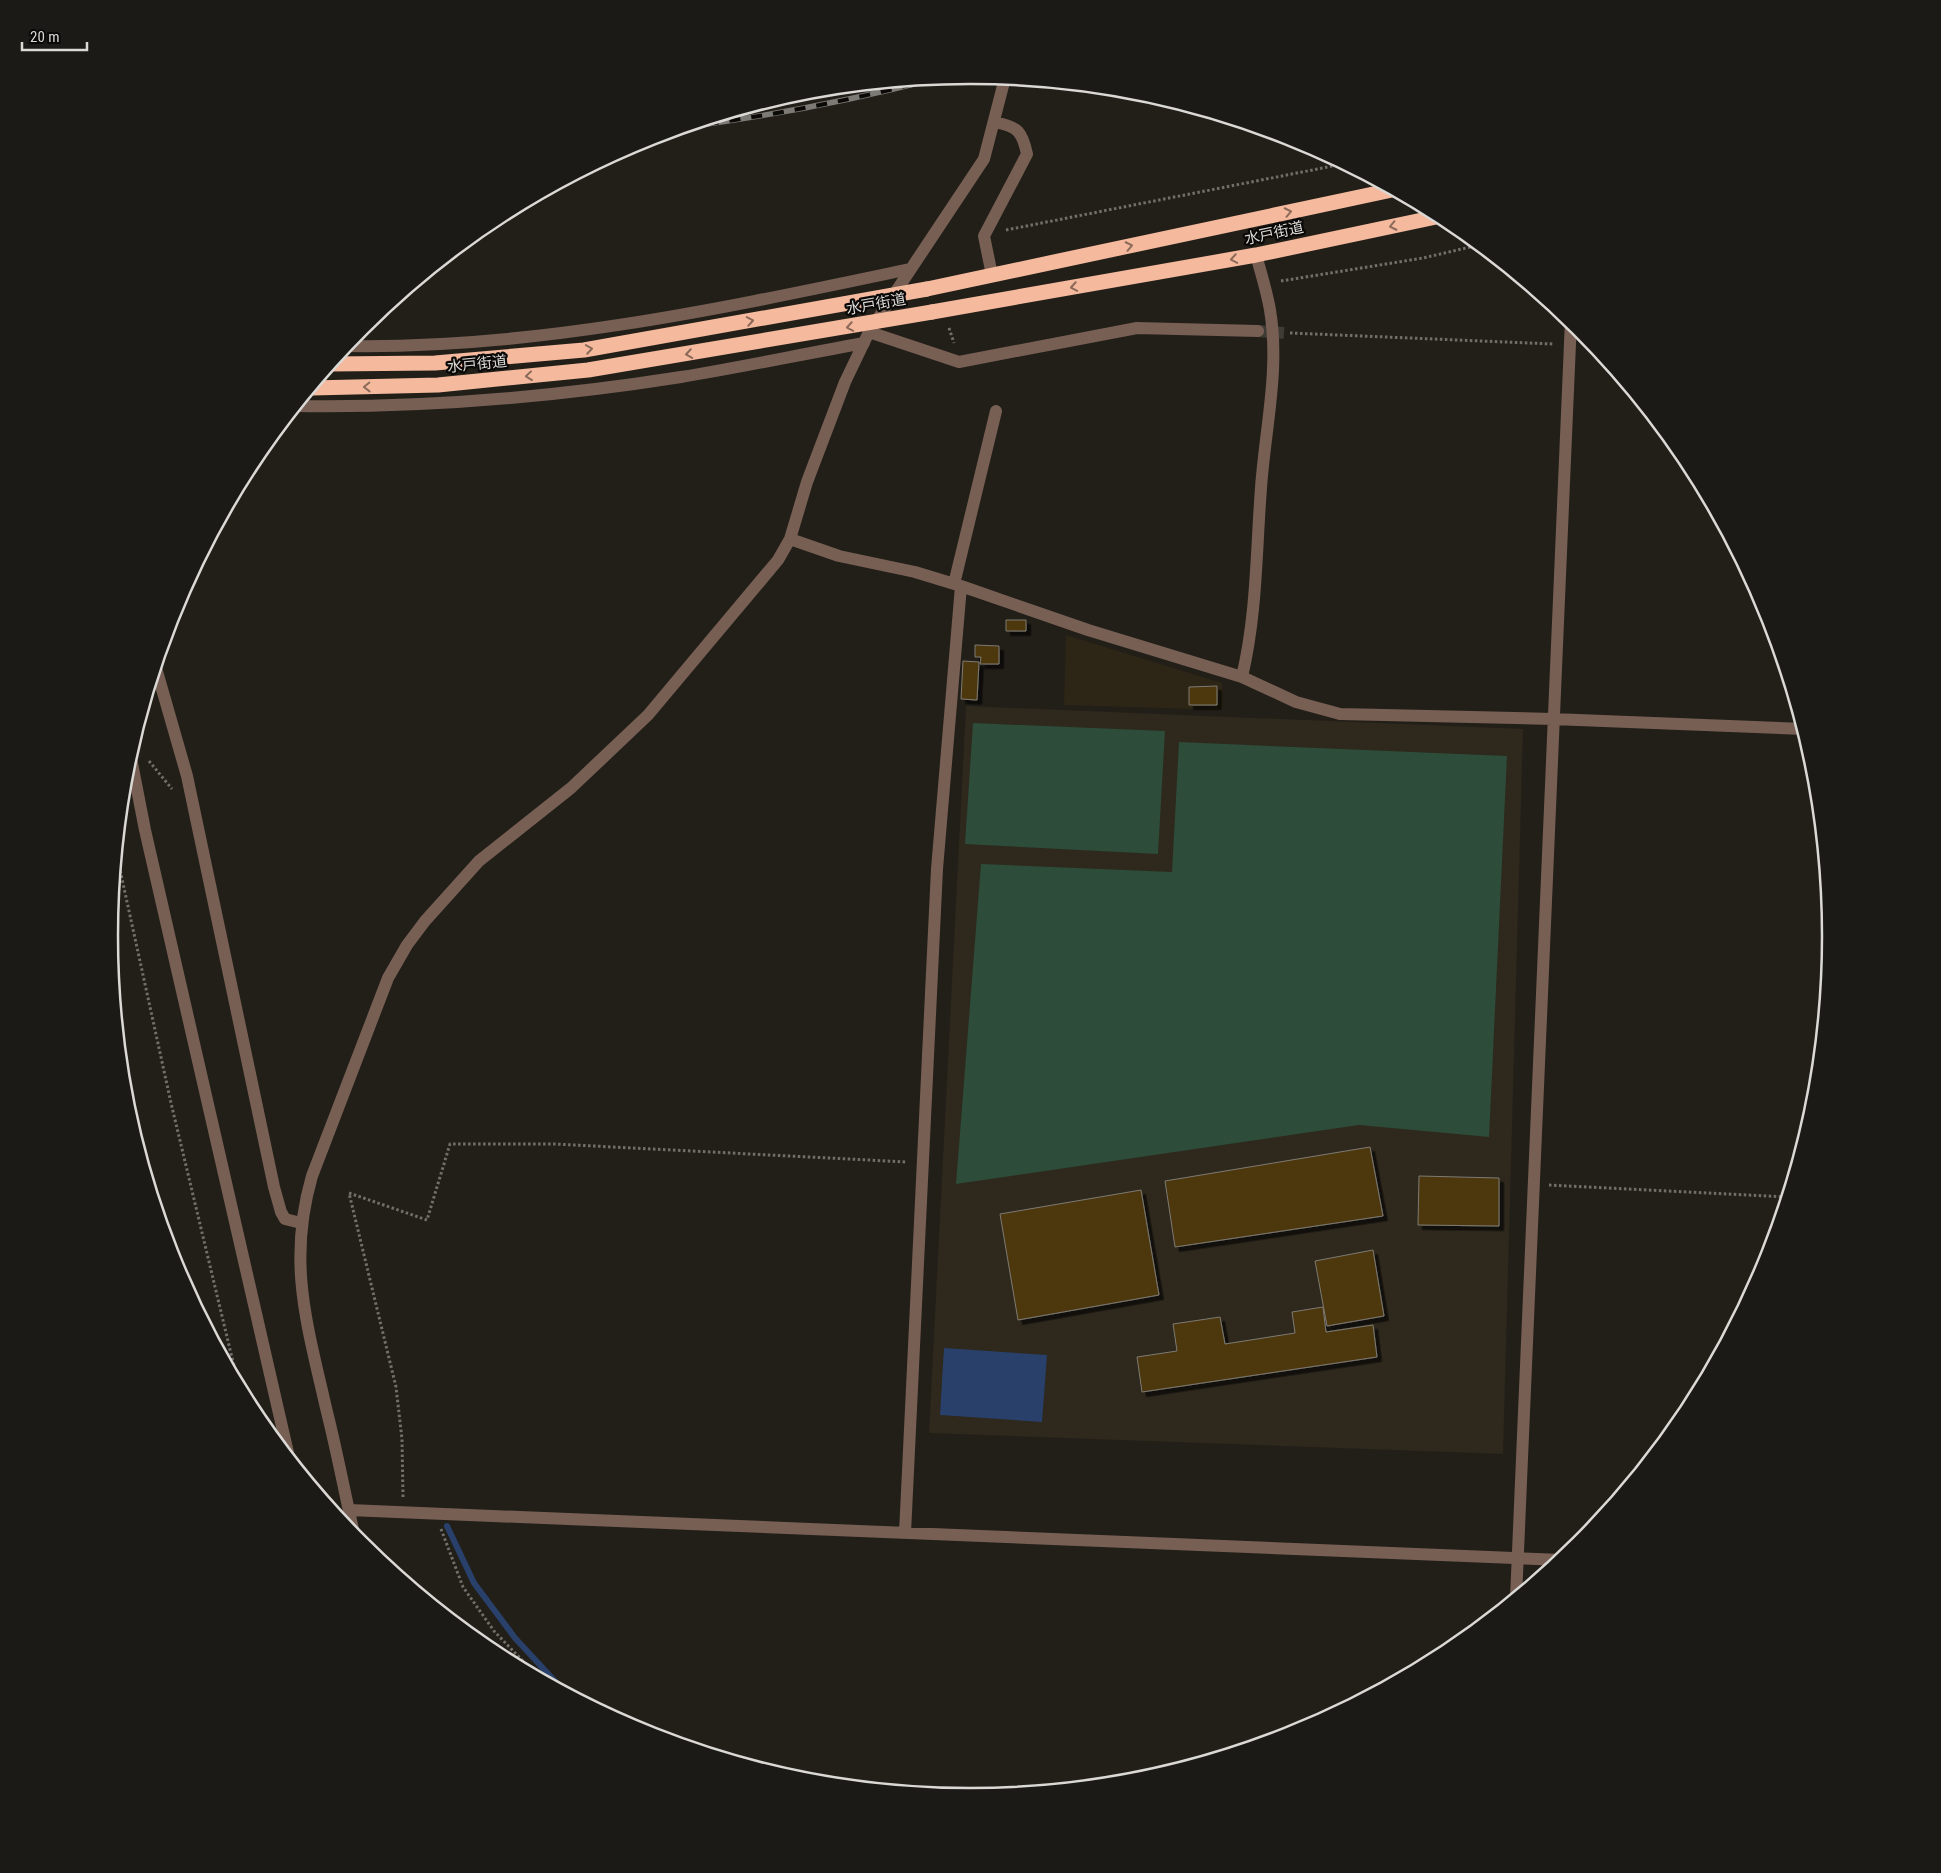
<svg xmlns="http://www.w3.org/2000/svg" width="1941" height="1873" font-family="'Roboto Condensed','Noto Sans JP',sans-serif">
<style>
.built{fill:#2e281d}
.industrial{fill:#2d2515}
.green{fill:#2d4c39}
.water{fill:#29406b}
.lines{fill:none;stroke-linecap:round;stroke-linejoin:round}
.stream{stroke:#29406b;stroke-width:6}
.building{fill:#4d3910;stroke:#7e7a73;filter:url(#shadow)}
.minor-tunnel{stroke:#3e3b35;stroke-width:12;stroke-dasharray:12 6;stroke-linecap:butt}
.path{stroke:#726f6a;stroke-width:3;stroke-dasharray:2.5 2.5;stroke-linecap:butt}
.minor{stroke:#775f54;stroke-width:12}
.highway{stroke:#f5b99d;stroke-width:15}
.rail-casing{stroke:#7c7a75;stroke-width:5.5}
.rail{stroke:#0a0907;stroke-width:4;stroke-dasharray:11;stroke-linecap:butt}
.highway-bridge{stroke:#f5b99d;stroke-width:15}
.oneway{stroke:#8b6a5a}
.labels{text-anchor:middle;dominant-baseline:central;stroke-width:4.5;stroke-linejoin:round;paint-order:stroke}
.street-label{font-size:15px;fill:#dbd9d5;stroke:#0a0907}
.rim{fill:none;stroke:#dbd9d5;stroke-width:2.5}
</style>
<defs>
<filter id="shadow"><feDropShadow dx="4.5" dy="4.5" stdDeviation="0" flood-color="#0009"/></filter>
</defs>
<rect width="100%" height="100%" fill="#221f19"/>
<path class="built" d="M966,706L1523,729L1503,1454L929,1433Z"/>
<path class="industrial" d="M1066,635L1222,683L1223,710L1064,705Z"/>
<path class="green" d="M1268,131L1311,146L1268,139Z
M973,723L1165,731L1158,854L965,844Z
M1179,742L1507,756L1489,1137L1359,1125L956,1184L981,864L1172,872Z"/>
<path class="water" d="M944,1348L1047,1355L1042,1422L940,1415Z"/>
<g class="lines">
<path class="stream" d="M447,1526L474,1583L515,1638L565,1692"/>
</g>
<path class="building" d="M1006,620H1026V631H1006Z
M975,645L999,646V664H980L981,657H975Z
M963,661L979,662L977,700L961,699Z
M1217,686V705H1189V687Z
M1370,1147L1383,1216L1175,1247L1165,1181Z
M1419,1176L1499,1178V1226L1418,1225Z
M1141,1190L1159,1295L1018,1320L1000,1214Z
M1373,1250L1384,1316L1327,1326L1315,1261Z
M1323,1307L1326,1332L1373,1325L1377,1357L1142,1392L1137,1357L1177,1351L1173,1324L1220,1317L1225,1344L1295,1333L1292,1312Z"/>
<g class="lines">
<path class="minor-tunnel" d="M1258,331L1284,333"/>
<path class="path" d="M1006,230L1343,164
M1281,281L1423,258L1479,245
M949,328L954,343
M1290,333L1553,344
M1587,345L1595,346
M149,761L172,789
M117,856L171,1103L239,1387
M1549,1185L1787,1197
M403,1497L402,1439L396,1387L349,1193L427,1220L450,1144H554L907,1162
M441,1529L463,1587L494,1631L540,1679"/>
<path class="minor" d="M992,275L984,236L1027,154C1022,131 1018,127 995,122
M869,332L959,362L1137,328L1258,331
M346,346C537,349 724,308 910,269
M296,406C425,408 554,397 681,377C742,367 803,354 864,343
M790,539L839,556L915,572L961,586L1088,630L1242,677L1296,702L1340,714L1553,719L1804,729
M954,584L996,411
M156,668L187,776L274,1187L281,1212L285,1219L301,1223
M1242,677C1257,613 1256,553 1261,488C1265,429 1280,370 1270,310C1267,292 1261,273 1256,255
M130,753L145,830L289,1457
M349,1510L1562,1560
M905,1533L937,869L961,586
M355,1538C345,1495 337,1451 326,1408C307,1324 287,1262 312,1176L388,978L407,945L425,921L479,861L571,788L648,715L778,560L790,539L807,482L845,382L869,332L984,159L1005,78
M1516,1598L1571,320"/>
<path class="highway" d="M927,289L1392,190
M932,312L1256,255L1441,216"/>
<defs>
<path id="rail" d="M778,99L833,89
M686,127C769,116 853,100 934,79"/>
</defs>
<use href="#rail" class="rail-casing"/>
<use href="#rail" class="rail"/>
<path class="highway-bridge" d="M331,364L435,363L584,350L927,289
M312,388L438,385L588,370L932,312"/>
</g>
<defs><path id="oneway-chevron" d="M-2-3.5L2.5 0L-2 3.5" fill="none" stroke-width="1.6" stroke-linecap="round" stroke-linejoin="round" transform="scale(1.25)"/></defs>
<g class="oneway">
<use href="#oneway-chevron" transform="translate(1288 212) rotate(-12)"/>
<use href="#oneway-chevron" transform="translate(1393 226) rotate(168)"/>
<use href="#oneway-chevron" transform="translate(1129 246) rotate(-12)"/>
<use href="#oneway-chevron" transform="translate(1234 259) rotate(170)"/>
<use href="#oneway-chevron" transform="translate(1074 287) rotate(170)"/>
<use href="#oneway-chevron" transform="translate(750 321) rotate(-10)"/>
<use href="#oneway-chevron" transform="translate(850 327) rotate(170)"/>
<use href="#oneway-chevron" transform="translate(589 349) rotate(-9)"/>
<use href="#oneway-chevron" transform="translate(689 354) rotate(171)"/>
<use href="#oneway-chevron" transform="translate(529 376) rotate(174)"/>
<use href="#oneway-chevron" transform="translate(367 387) rotate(179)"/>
</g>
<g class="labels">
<g class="street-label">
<text transform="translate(1274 233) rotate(-12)">水戸街道</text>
<text transform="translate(876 304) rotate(-10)">水戸街道</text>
<text transform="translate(477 364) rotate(-6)">水戸街道</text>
</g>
</g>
<path d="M0 0H1941V1873H0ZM118 936a852 852 0 1 1 1704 0a852 852 0 1 1-1704 0Z" fill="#1b1a17" fill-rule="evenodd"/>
<path class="rim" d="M118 936a852 852 0 1 1 1704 0a852 852 0 1 1-1704 0Z"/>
<path d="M22 42v8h65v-8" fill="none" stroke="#dbd9d5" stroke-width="2.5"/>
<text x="30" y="42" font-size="15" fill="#dbd9d5" stroke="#0a0907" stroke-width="4" paint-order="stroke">20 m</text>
</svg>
